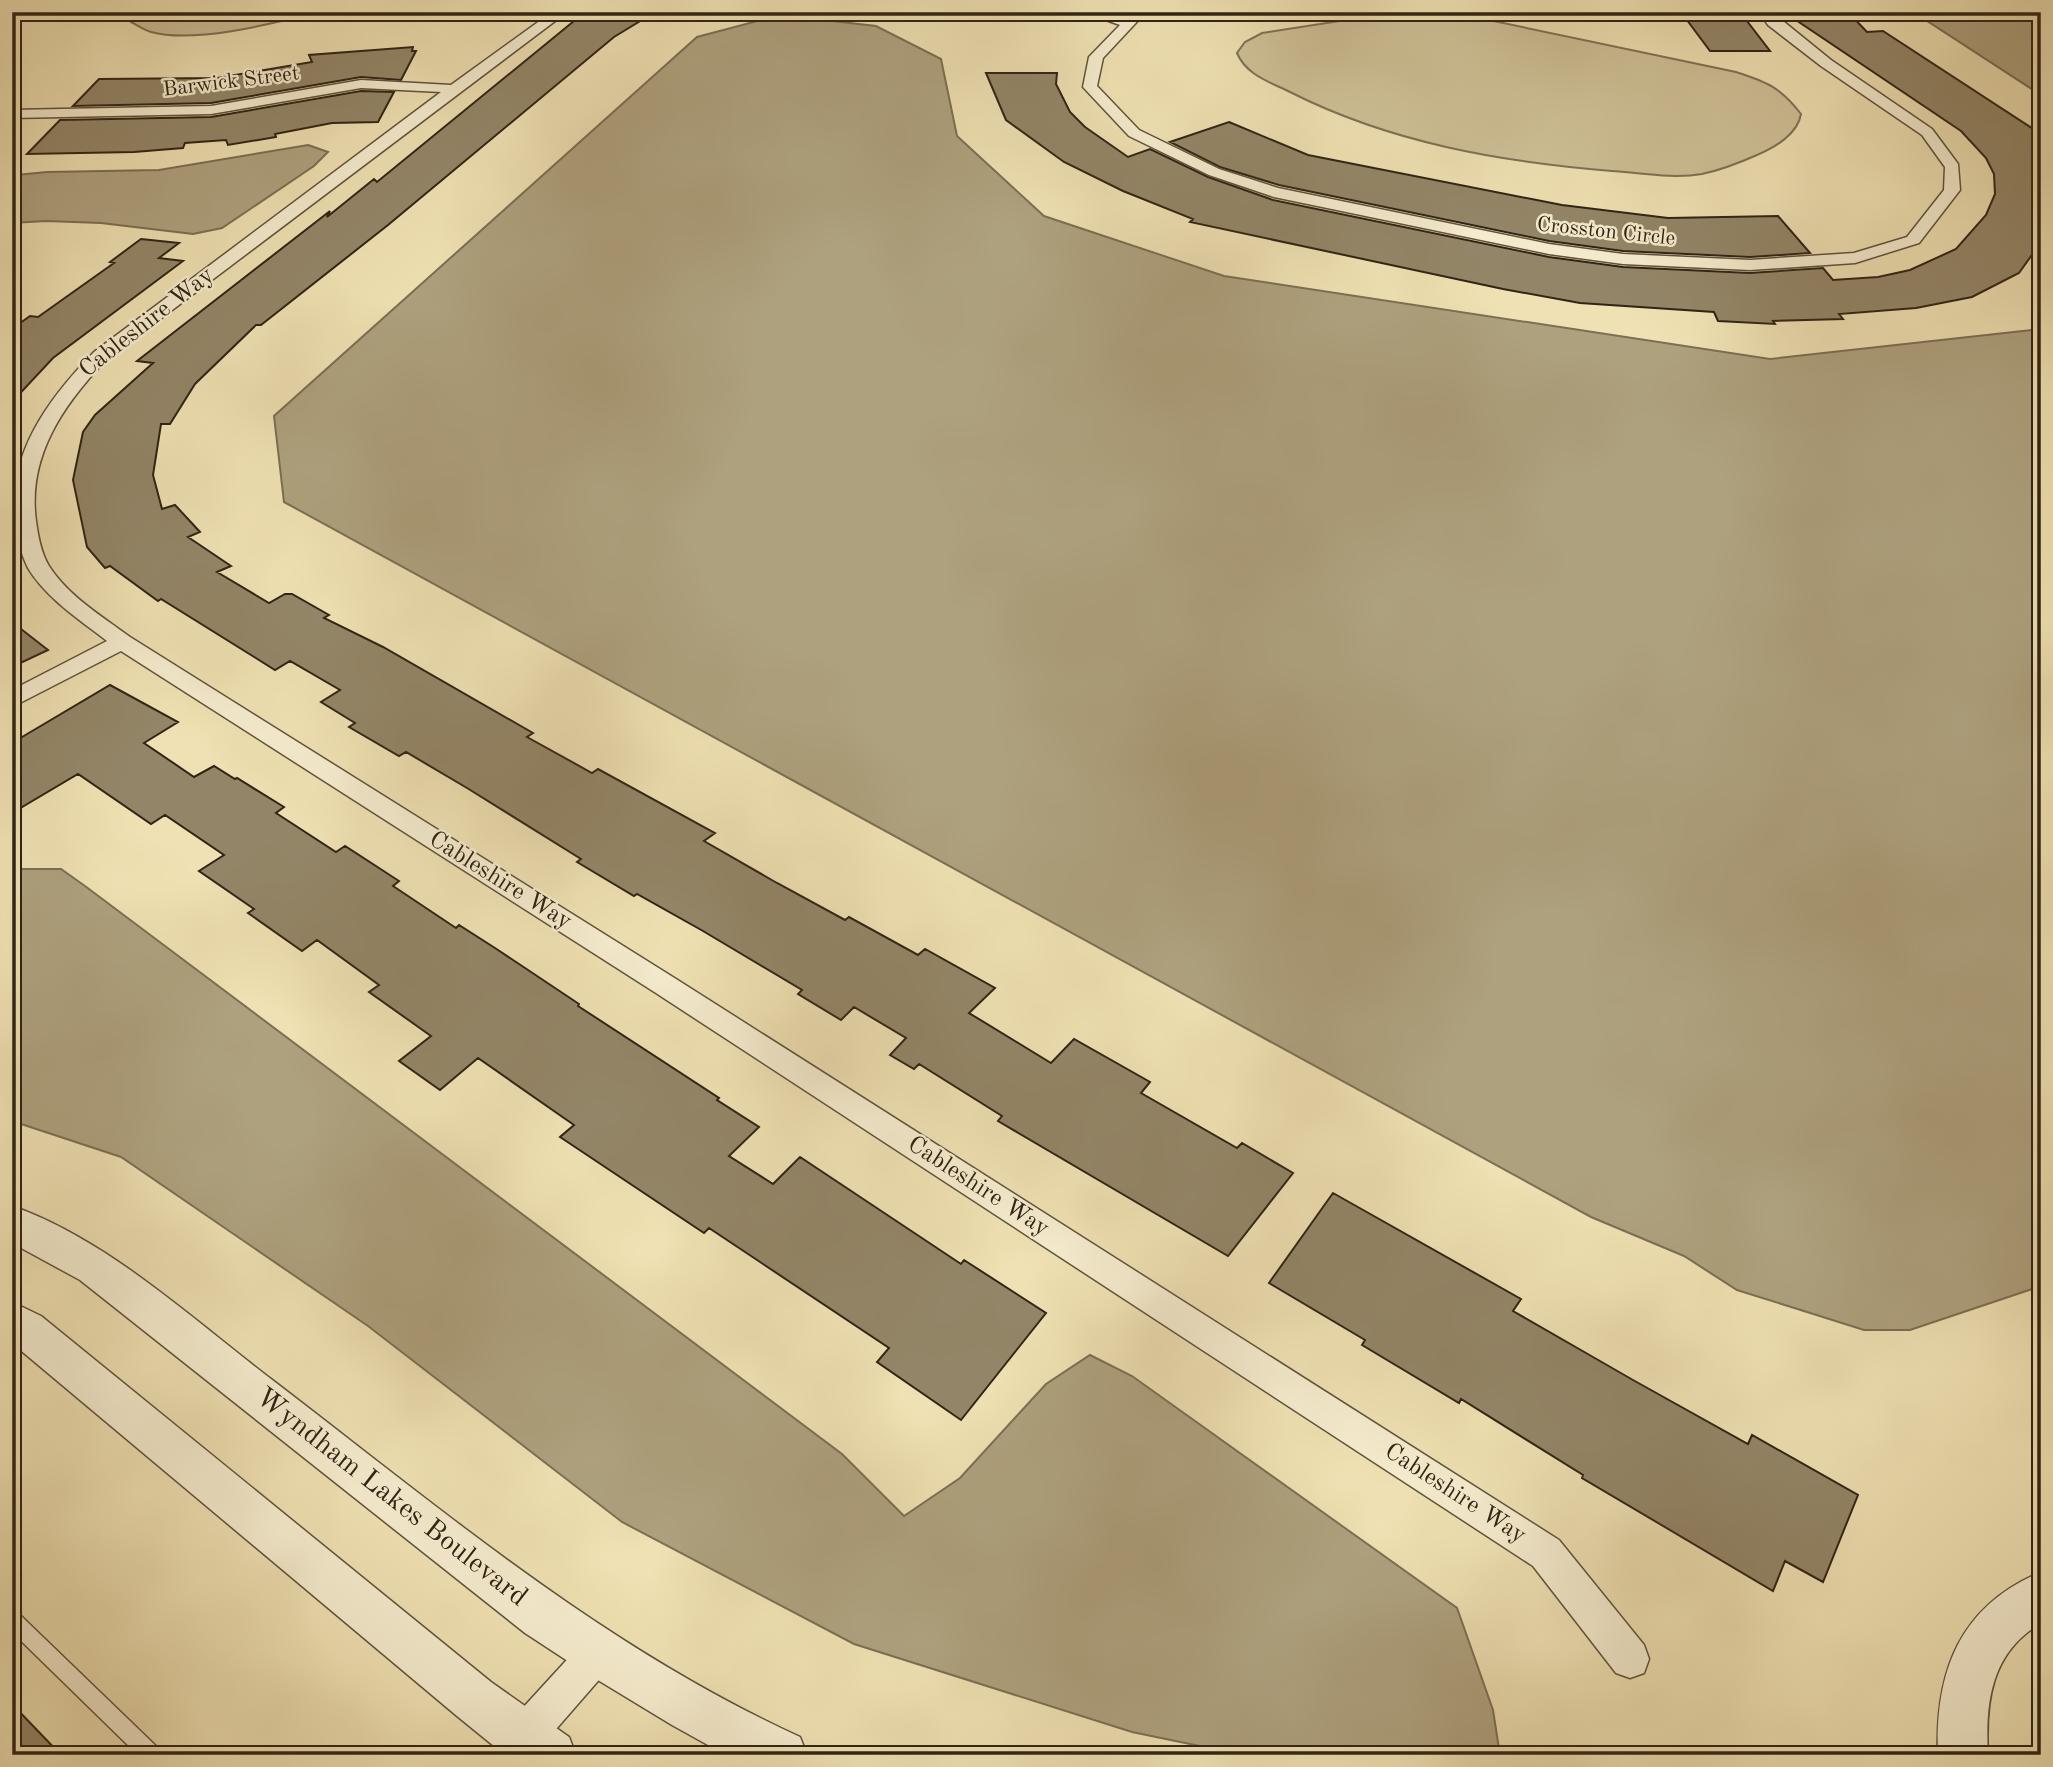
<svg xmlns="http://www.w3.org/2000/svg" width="2053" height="1767" font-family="'Old Standard TT',serif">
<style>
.green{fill:#cfc198;stroke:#807257;stroke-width:2}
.water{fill:#aea17e;stroke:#7c6f54;stroke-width:2}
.building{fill:#938668;stroke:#302416;stroke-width:2}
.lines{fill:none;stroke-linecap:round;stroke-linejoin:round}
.service-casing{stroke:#60533d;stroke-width:3}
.minor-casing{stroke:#60533d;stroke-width:3}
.tertiary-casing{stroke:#60533d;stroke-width:3}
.service{fill:#f5ecce;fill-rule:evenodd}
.minor{fill:#f5ecce;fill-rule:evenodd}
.tertiary{fill:#f5ecce;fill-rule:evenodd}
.labels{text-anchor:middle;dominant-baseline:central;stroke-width:5;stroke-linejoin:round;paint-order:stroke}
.far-street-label{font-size:21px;fill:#302416;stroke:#f5ecce}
.street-label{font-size:24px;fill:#302416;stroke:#f5ecce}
.near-street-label{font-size:28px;fill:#302416;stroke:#f5ecce}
</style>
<rect width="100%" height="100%" fill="#efe1b3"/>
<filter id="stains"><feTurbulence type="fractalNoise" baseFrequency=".00286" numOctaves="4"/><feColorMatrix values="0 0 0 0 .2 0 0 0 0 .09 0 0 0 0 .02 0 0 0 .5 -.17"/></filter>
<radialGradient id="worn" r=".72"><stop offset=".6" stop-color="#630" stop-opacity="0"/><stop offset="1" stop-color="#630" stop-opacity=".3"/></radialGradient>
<path class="green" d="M130,12H319C275,23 195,44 151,32C144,30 137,25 131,22Z
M1409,17L1484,19L1736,72C1767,82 1780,87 1801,114C1798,134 1774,148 1757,155C1739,163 1721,170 1702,174C1673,179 1641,173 1612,171C1501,162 1391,143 1290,92C1270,82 1246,75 1237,53L1245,42L1262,33L1359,18Z"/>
<path class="water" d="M780,15L876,26L941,59L957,136L1044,216L1224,276L1770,359L2041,329V1286L1910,1330H1864L1737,1290L1684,1256L1591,1217L284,502L274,416L697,37Z
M1918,15L2041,17V95Z
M308,145L328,152L314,166L222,228L193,234L101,223L46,221L12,223V176L16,175L47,172L159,170Z
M17,869H61L85,886L842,1454L904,1516L960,1478L1046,1384L1090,1355L1132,1376L1457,1608L1493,1710L1500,1755H1243L1132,1732L854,1644L622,1522L368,1326L121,1157L12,1121V872Z"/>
<path class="building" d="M585,12H655L614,37L388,225L261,325H256L195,384L170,424H161L153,475L162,509L175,505L200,532L188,537L231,566L217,572L269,603L285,594H292L329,615L324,618L383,647L533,733L527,737L592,773L598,769L715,833L704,841L777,883L845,920L849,917L918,955L925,949L995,988L969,1013L1051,1063L1074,1039L1150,1082L1141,1093L1237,1148L1242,1143L1293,1173L1228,1256L998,1121L1002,1116L919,1064L914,1069L890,1055L906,1038L854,1007L841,1020L798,994L802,990L703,931L637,894L634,896L577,862L581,859L467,788L406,752L399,756L349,727L355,723L321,702L340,690L290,661L275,670L161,599L158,601L110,566L105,568L87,547L73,480L83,432L95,415L153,363L137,361L330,211L327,217L374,179L377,182Z
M1681,12H1740L1770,51H1710Z
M1784,12H1848L1867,32L1883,31L2041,134V242L2019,273L1972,297L1916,308L1839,314L1843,319L1773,321L1775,324L1718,321L1714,312L1580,303L1503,289L1190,222L1193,219L1123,191L1064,162L1006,120L986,73H1057L1056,84L1070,112L1085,127L1128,157L1150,149L1208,177L1273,200L1549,257L1623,267L1750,273L1823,268L1833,280L1878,277L1910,270L1956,249L1986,215L1995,194L1994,174L1986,158L1961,131Z
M413,47L412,51H416L401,80L361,77L211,103L73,106L99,79L217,78L312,62L309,55Z
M361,91L394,92L378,122L332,123L275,134L276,137L228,145L226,140L185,143L183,148L134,152L27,154L60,120L211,117Z
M1229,122L1308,155L1562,205L1668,218L1778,216L1810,253L1750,257L1623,251L1549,241L1279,185L1220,167L1170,142Z
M141,239L179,243L159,258L183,261L53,358L12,402V329L30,316L38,317L114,263L110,262Z
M12,622L48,650L12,667Z
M110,685L178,722L144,743L194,777L214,766L235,779L237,778L284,807L276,813L336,852L345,846L399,881L393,886L456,928L459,925L495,948L579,1004L578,1006L719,1098L717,1100L759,1127L729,1156L773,1184L800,1157L961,1264L964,1260L1046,1313L961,1420L877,1362L889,1348L709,1228L704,1233L560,1137L574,1125L478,1058L440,1090L399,1061L431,1036L369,992L379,985L317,940L302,951L248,913L254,909L199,871L224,855L165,815L151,824L78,774L12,813V743Z
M1333,1193L1521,1299L1513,1311L1633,1380L1748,1444L1752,1435L1858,1495L1823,1582L1785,1561L1773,1591L1582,1478L1583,1475L1461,1399L1459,1403L1362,1345L1365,1340L1269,1283Z
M12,1704L61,1755H12Z"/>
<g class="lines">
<defs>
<path id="service" d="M12,1610L18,1613L158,1748L160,1755H138L12,1632Z"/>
<path id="minor" d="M552,12H567L106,360C64,404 27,456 36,521C38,536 41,553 49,566C68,596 103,617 130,637L676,979L1559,1540L1644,1645L1649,1659L1644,1673L1630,1678L1616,1673L1533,1566L656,993L121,651L12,707V690L107,641C80,620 46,598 28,568C21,554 17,537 15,521C7,454 49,398 94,352L441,92L361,88L211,114L12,118V110L211,106L361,80L451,85Z
M1083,12H1104L1126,19L1133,12H1146L1103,58L1097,86L1139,130L1219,169L1278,188L1549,244L1623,254L1750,260L1854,253L1907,237L1944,190L1945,167L1922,135L1821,66L1768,25L1759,12H1772L1831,60L1932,129L1958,164L1960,190L1919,243L1855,263L1750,270L1623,264L1549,254L1274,197L1209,175L1129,136L1083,87L1089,57L1120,25Z
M598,1634L611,1640L617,1653L611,1666L537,1751L528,1755L509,1751L503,1737L509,1723L585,1640Z"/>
<path id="tertiary" d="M12,1206C108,1240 191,1318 271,1379C441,1509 603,1647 800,1737L807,1755H726L672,1725L583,1671L525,1633L80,1280L12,1243Z
M12,1302L41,1316L491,1682L569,1737L576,1755H505L457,1716L12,1343Z
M2041,1572V1623C1991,1652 1985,1702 1988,1755H1938C1935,1671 1960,1606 2041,1572Z"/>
</defs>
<use href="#service" class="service-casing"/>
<use href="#minor" class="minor-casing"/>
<use href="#tertiary" class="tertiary-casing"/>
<use href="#service" class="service"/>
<use href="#minor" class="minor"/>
<use href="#tertiary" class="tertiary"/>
</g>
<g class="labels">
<g class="far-street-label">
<text transform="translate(231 82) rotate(-7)">Barwick Street</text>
<text transform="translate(1606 232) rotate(6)">Crosston Circle</text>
</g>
<g class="street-label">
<text transform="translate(147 323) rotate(-38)">Cableshire Way</text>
<text transform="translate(500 881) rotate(32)">Cableshire Way</text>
<text transform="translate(978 1187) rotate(33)">Cableshire Way</text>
<text transform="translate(1455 1494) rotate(33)">Cableshire Way</text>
</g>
<g class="near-street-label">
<text transform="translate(391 1498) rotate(38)">Wyndham Lakes Boulevard</text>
</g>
</g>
<rect width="2053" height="1767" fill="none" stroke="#efe1b3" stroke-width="42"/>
<rect x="14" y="14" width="2025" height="1739" fill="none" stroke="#302416" stroke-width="3.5"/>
<rect x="21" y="21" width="2011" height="1725" fill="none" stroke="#302416" stroke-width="2"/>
<rect width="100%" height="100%" filter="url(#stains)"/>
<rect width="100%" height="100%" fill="url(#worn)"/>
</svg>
